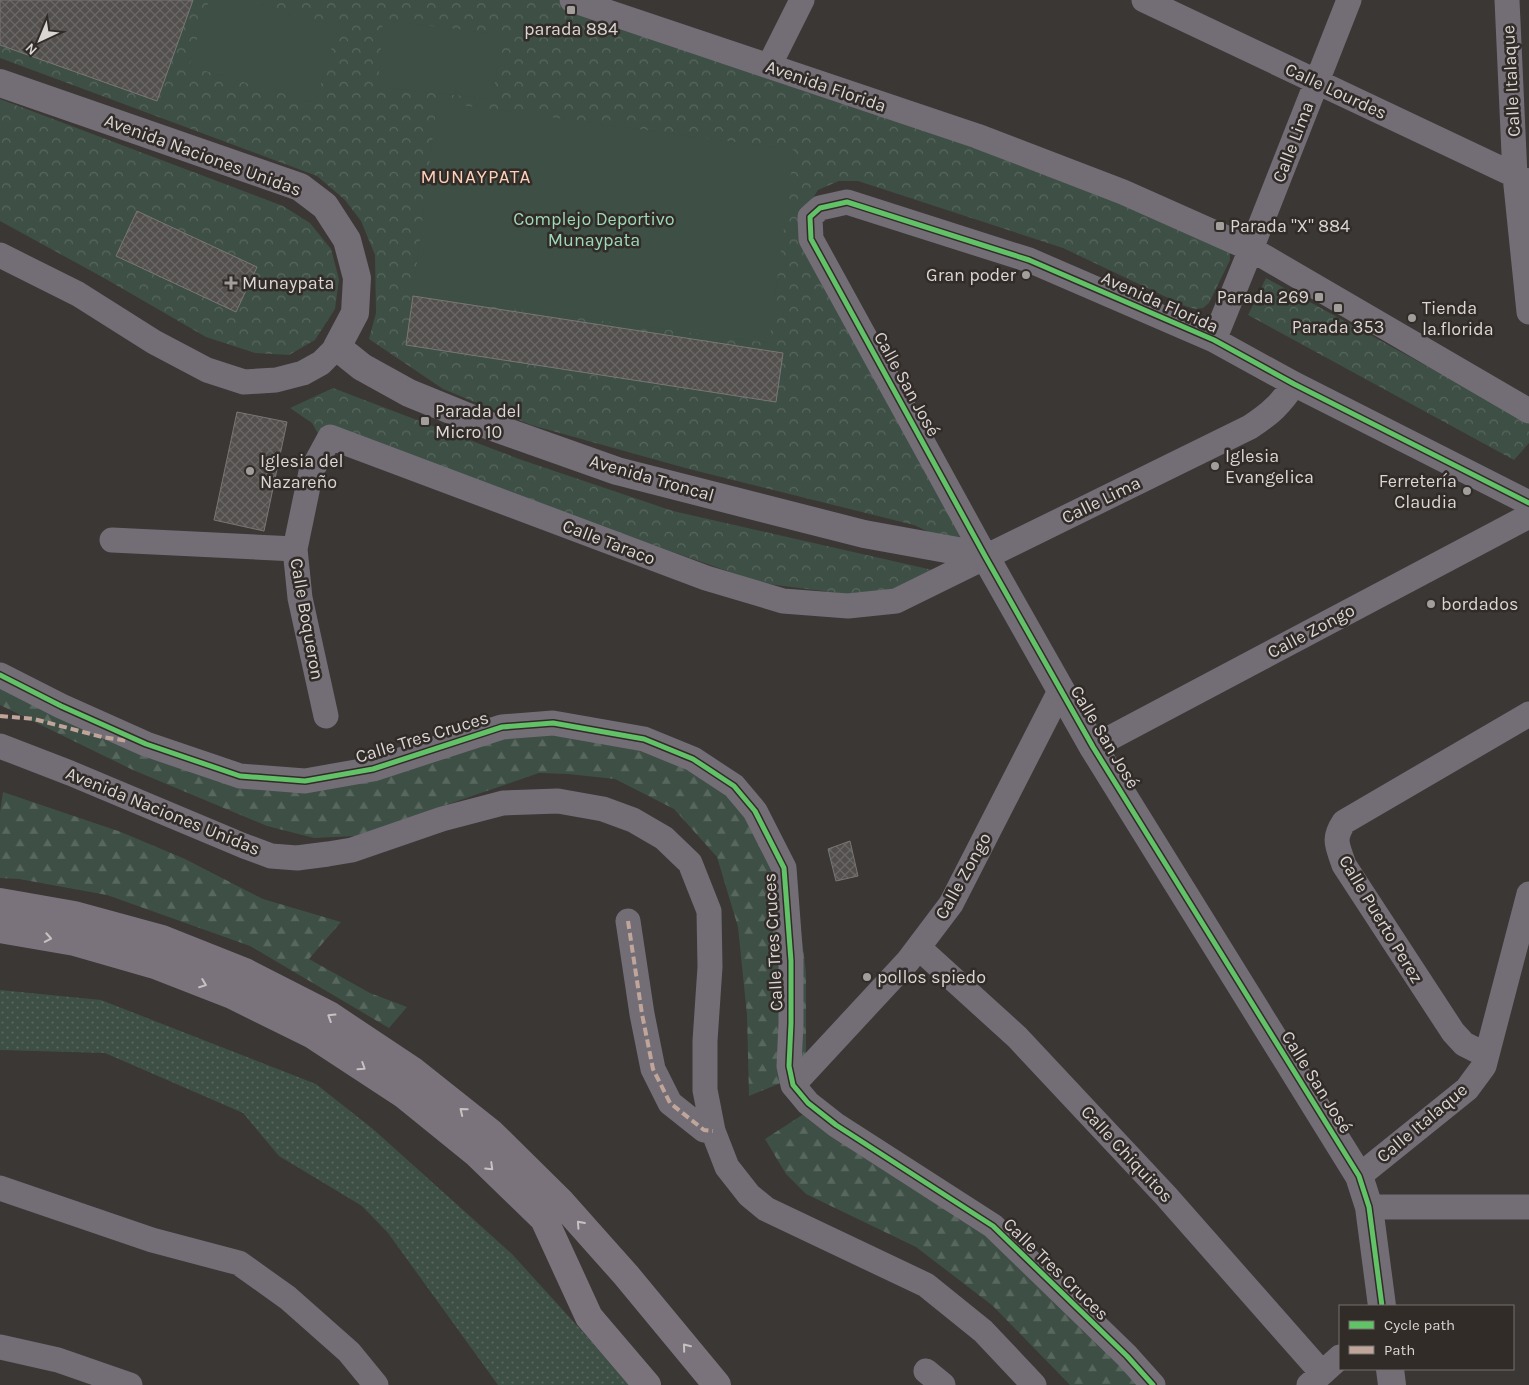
<svg xmlns="http://www.w3.org/2000/svg" width="1529" height="1385" font-family="Karla,sans-serif">
<style>
.grass{fill:url(#grass-dots)}
.forest{fill:url(#forest-firs)}
.park{fill:url(#park-crowns)}
.pitch{fill:#3e4f45}
.building{fill:url(#building-cross-hatch);stroke:#797775}
.lines{fill:none;stroke-linecap:round;stroke-linejoin:round}
.minor{stroke:#736d76;stroke-width:25}
.tertiary{stroke:#736d76;stroke-width:28}
.motorway{stroke:#7b737c;stroke-width:28}
.quiet{stroke:#c0a59a;stroke-width:4;stroke-dasharray:8 4;stroke-linecap:butt}
.cycleway-casing{stroke:#322c29;stroke-width:8}
.cycleway{stroke:#61c268;stroke-width:5}
.oneway{stroke:#c7c2c2}
.poi-dot{fill:#a29e9c;stroke:#322c29;stroke-width:2}
.labels{text-anchor:middle;dominant-baseline:central;stroke-width:5;stroke-linejoin:round;paint-order:stroke}
.poi-label{font-size:18px;fill:#dad6d4;stroke:#322c29;text-anchor:start}
.street-label{font-size:18px;fill:#dad6d4;stroke:#322c29}
.park-label{font-size:18px;fill:#9ed9b8;stroke:#322c29}
.neighbourhood-label{font-size:19px;letter-spacing:1px;fill:#fdd0b8;stroke:#322c29}
</style>
<defs>
<pattern id="grass-dots" width="8" height="8" patternUnits="userSpaceOnUse" patternTransform="scale(1.25)"><rect width="8" height="8" fill="#3e4f45"/><path d="M2 2h.1M6 6h.1" fill="none" stroke="#59685f" stroke-width="1.8" stroke-linecap="round"/></pattern>
<pattern id="forest-firs" width="22" height="20" patternUnits="userSpaceOnUse" patternTransform="scale(1.25)"><rect width="22" height="20" fill="#3e4f45"/><path d="M5 1l3.5 6h-7zM16 11l3.5 6h-7z" fill="#59685f"/></pattern>
<pattern id="park-crowns" width="20" height="18" patternUnits="userSpaceOnUse" patternTransform="scale(1.25)"><rect width="20" height="18" fill="#3e4f45"/><path d="M2 6a3 3 0 1 1 6 0M12 15a3 3 0 1 1 6 0" fill="none" stroke="#59685f"/></pattern>
<pattern id="building-cross-hatch" width="8" height="8" patternUnits="userSpaceOnUse" patternTransform="scale(1.25)"><rect width="8" height="8" fill="#524f4d"/><path d="M0 0l8 8M0 8l8-8" fill="none" stroke="#6a6866"/></pattern>
</defs>
<rect width="100%" height="100%" fill="#3a3735"/>
<path class="grass" d="M0,990L101,1000L316,1084L373,1129L512,1254L631,1385H498L388,1233L362,1206L279,1156L243,1113L105,1053L0,1050Z"/>
<path class="forest" d="M0,666L148,737L272,779L553,719L716,762L793,869L806,972V1056L788,1080L749,1096L747,1015L738,927L717,857L674,809L615,779L568,774L539,773L356,836L314,838L267,826L133,770L0,705Z
M3,792L121,832L185,859L263,899L341,922L309,959L370,993L407,1007L389,1028L250,946L107,895L19,879L0,878V812Z
M816,1106L993,1237L1150,1385H1070L993,1306L916,1247L806,1194L786,1174L765,1139Z"/>
<path class="park" d="M0,0H558L827,97L1051,174L1230,251V260L1209,303L1203,308L1195,309L1185,306L1063,248L858,181H839L818,190L807,207L969,551L914,525L689,469L531,425L443,389L369,339L376,313L375,255L361,221L345,200L317,176L0,58Z
M0,99L283,206L310,223L331,249L339,279L335,309L315,340L289,355L255,353L206,337L104,278L0,221Z
M1266,278L1529,422V443L1514,460L1248,315Z
M333,388L519,459L673,511L937,571L885,599L761,583L347,437H320L312,423L290,408Z"/>
<path class="pitch" d="M209,0H246L338,27L315,103L189,66Z
M383,20L503,35L492,99L378,87Z
M437,102L794,150L769,343L413,296Z"/>
<path class="building" d="M0,0H193L157,101L0,45Z
M137,211L257,267L236,312L116,256Z
M413,296L783,353L776,402L406,345Z
M237,412L287,422L264,531L214,520Z
M850,841L858,876L836,881L828,849Z"/>
<g class="lines">
<path class="minor" d="M572,0L977,136L1123,192L1251,249L1529,411
M1144,0L1529,182
M1507,0L1515,176L1529,312
M769,66L802,0
M0,255L78,294L154,342L207,370L244,382L276,380L303,373L321,363L337,347
M1214,340L1251,249L1349,0
M112,540L295,549
M985,556L811,239L810,217L820,208L847,202L1029,260L1214,340L1294,384L1529,503
M0,675L61,706L146,744L240,776L305,781L373,769L502,727L553,723L644,739L693,759L734,786L755,811L784,868L791,961V1023L789,1066L793,1085L808,1103L836,1125L993,1226L1127,1356L1153,1385
M326,716L300,598L295,549L311,472L330,437L706,578L783,601L848,606L896,601L1250,427C1270,414 1281,404 1294,384
M0,746L70,773L244,846L271,856L297,858L328,854L352,850L442,819L503,803L558,801L603,809L633,820L664,838L690,863L709,911L710,967L705,1041V1090L713,1131L727,1167L749,1195L766,1209L926,1285L983,1331L1034,1385
M1093,747L1529,516
M628,921L642,1014L653,1069L670,1103L704,1130L713,1131
M919,948L1017,1037L1166,1196L1322,1373
M1486,1055L1464,1044L1453,1032L1344,865C1338,846 1332,840 1344,822L1529,714
M793,1085L908,961L951,904L1061,689
M1359,1176L1467,1089L1484,1066L1529,894
M0,1188L152,1240L239,1263L288,1298L349,1352L376,1385
M1369,1207H1529
M0,1347L58,1360L130,1385
M926,1371L943,1385
M1309,1385L1340,1357"/>
<path class="tertiary" d="M0,83L300,187L325,206L347,240L357,278L355,313L337,347L362,367L409,393L490,426L617,471L864,534L985,556L1093,747L1359,1176L1369,1207L1382,1306
M1390,1369L1392,1385"/>
<path class="motorway" d="M0,902L74,915L162,939L245,972L329,1015L413,1071L491,1133L561,1202L626,1275L717,1385
M0,929L75,942L155,965L232,995L313,1035L403,1094L477,1154L544,1219L589,1317L647,1385"/>
<path class="quiet" d="M0,716L34,719L102,737L129,741
M628,921L642,1014L653,1069L670,1103L704,1130L713,1131"/>
<defs>
<path id="cycleway" d="M0,675L61,706L146,744L240,776L305,781L373,769L502,727L553,723L644,739L693,759L734,786L755,811L784,868L791,961V1023L789,1066L793,1085L808,1103L836,1125L993,1226L1127,1356L1153,1385
M1382,1306L1369,1207L1359,1176L1093,747L985,556L811,239L810,217L820,208L847,202L1029,260L1214,340L1294,384L1529,503"/>
</defs>
<use href="#cycleway" class="cycleway-casing"/>
<use href="#cycleway" class="cycleway"/>
</g>
<defs><path id="oneway-chevron" d="M-2-3.5L2.5 0L-2 3.5" fill="none" stroke-width="1.6" stroke-linecap="round" stroke-linejoin="round" transform="scale(1.25)"/></defs>
<g class="oneway">
<use href="#oneway-chevron" transform="translate(48 938) rotate(10)"/>
<use href="#oneway-chevron" transform="translate(203 984) rotate(21)"/>
<use href="#oneway-chevron" transform="translate(331 1017) rotate(-148)"/>
<use href="#oneway-chevron" transform="translate(362 1067) rotate(33)"/>
<use href="#oneway-chevron" transform="translate(463 1111) rotate(-141)"/>
<use href="#oneway-chevron" transform="translate(490 1167) rotate(44)"/>
<use href="#oneway-chevron" transform="translate(580 1224) rotate(-132)"/>
<use href="#oneway-chevron" transform="translate(686 1347) rotate(-129)"/>
</g>
<g class="poi-dot">
<rect x="566" y="5" width="10" height="10" rx="2.5"/>
<rect x="1215" y="221" width="10" height="10" rx="2.5"/>
<circle cx="1026" cy="275" r="5"/>
<path d="M228.5 275.5h5v5h5v5h-5v5h-5v-5h-5v-5h5z"/>
<rect x="1314" y="292" width="10" height="10" rx="2.5"/>
<rect x="1333" y="303" width="10" height="10" rx="2.5"/>
<circle cx="1412" cy="318" r="5"/>
<rect x="420" y="416" width="10" height="10" rx="2.5"/>
<circle cx="1215" cy="466" r="5"/>
<circle cx="250" cy="471" r="5"/>
<circle cx="1467" cy="491" r="5"/>
<circle cx="1431" cy="604" r="5"/>
<circle cx="867" cy="977" r="5"/>
</g>
<g class="labels">
<g class="poi-label">
<text x="571" y="29" text-anchor="middle">parada 884</text>
<text x="1230" y="226">Parada "X" 884</text>
<text x="1016" y="275" text-anchor="end">Gran poder</text>
<text x="242" y="283">Munaypata</text>
<text x="1309" y="297" text-anchor="end">Parada 269</text>
<text x="1422" y="308">Tienda<tspan x="1422" dy="21">la.florida</tspan></text>
<text x="1338" y="327" text-anchor="middle">Parada 353</text>
<text x="435" y="411">Parada del<tspan x="435" dy="21">Micro 10</tspan></text>
<text x="1225" y="456">Iglesia<tspan x="1225" dy="21">Evangelica</tspan></text>
<text x="260" y="461">Iglesia del<tspan x="260" dy="21">Nazareño</tspan></text>
<text x="1457" y="481" text-anchor="end">Ferretería<tspan x="1457" dy="21">Claudia</tspan></text>
<text x="1441" y="604">bordados</text>
<text x="877" y="977">pollos spiedo</text>
</g>
<g class="street-label">
<text transform="translate(1511 81) rotate(-93)">Calle Italaque</text>
<text transform="translate(826 86) rotate(19)">Avenida Florida</text>
<text transform="translate(1336 91) rotate(25)">Calle Lourdes</text>
<text transform="translate(1293 142) rotate(-69)">Calle Lima</text>
<text transform="translate(203 155) rotate(20)">Avenida Naciones Unidas</text>
<text transform="translate(1160 302) rotate(24)">Avenida Florida</text>
<text transform="translate(907 384) rotate(61)">Calle San José</text>
<text transform="translate(652 478) rotate(16)">Avenida Troncal</text>
<text transform="translate(1101 500) rotate(-26)">Calle Lima</text>
<text transform="translate(609 542) rotate(21)">Calle Taraco</text>
<text transform="translate(307 619) rotate(80)">Calle Boqueron</text>
<text transform="translate(1311 631) rotate(-28)">Calle Zongo</text>
<text transform="translate(422 737) rotate(-17)">Calle Tres Cruces</text>
<text transform="translate(1105 737) rotate(59)">Calle San José</text>
<text transform="translate(163 811) rotate(22)">Avenida Naciones Unidas</text>
<text transform="translate(963 876) rotate(-61)">Calle Zongo</text>
<text transform="translate(1381 919) rotate(59)">Calle Puerto Perez</text>
<text transform="translate(773 942) rotate(-93)">Calle Tres Cruces</text>
<text transform="translate(1317 1082) rotate(58)">Calle San José</text>
<text transform="translate(1422 1123) rotate(-40)">Calle Italaque</text>
<text transform="translate(1127 1154) rotate(47)">Calle Chiquitos</text>
<text transform="translate(1056 1269) rotate(44)">Calle Tres Cruces</text>
</g>
<g class="park-label">
<text x="594" y="219">Complejo Deportivo<tspan x="594" dy="21">Munaypata</tspan></text>
</g>
<g class="neighbourhood-label">
<text x="476" y="177">MUNAYPATA</text>
</g>
</g>
<rect x="1339" y="1305" width="175" height="65" fill="#322c29" stroke="#75706d"/>
<rect x="1349" y="1321" width="25" height="8" fill="#61c268" stroke="#75706d"/>
<text x="1384" y="1330" font-size="15" fill="#dad6d4">Cycle path</text>
<rect x="1349" y="1346" width="25" height="8" fill="#c0a59a" stroke="#75706d"/>
<text x="1384" y="1355" font-size="15" fill="#dad6d4">Path</text>
<g transform="translate(40 40) rotate(224)" stroke="#322c29" stroke-width="4" paint-order="stroke">
<path d="M0-4L9 19L0 12L-9 19Z" fill="#dad6d4"/>
<text y="-8" font-size="14" font-weight="bold" text-anchor="middle" fill="#dad6d4">N</text>
</g>
</svg>
